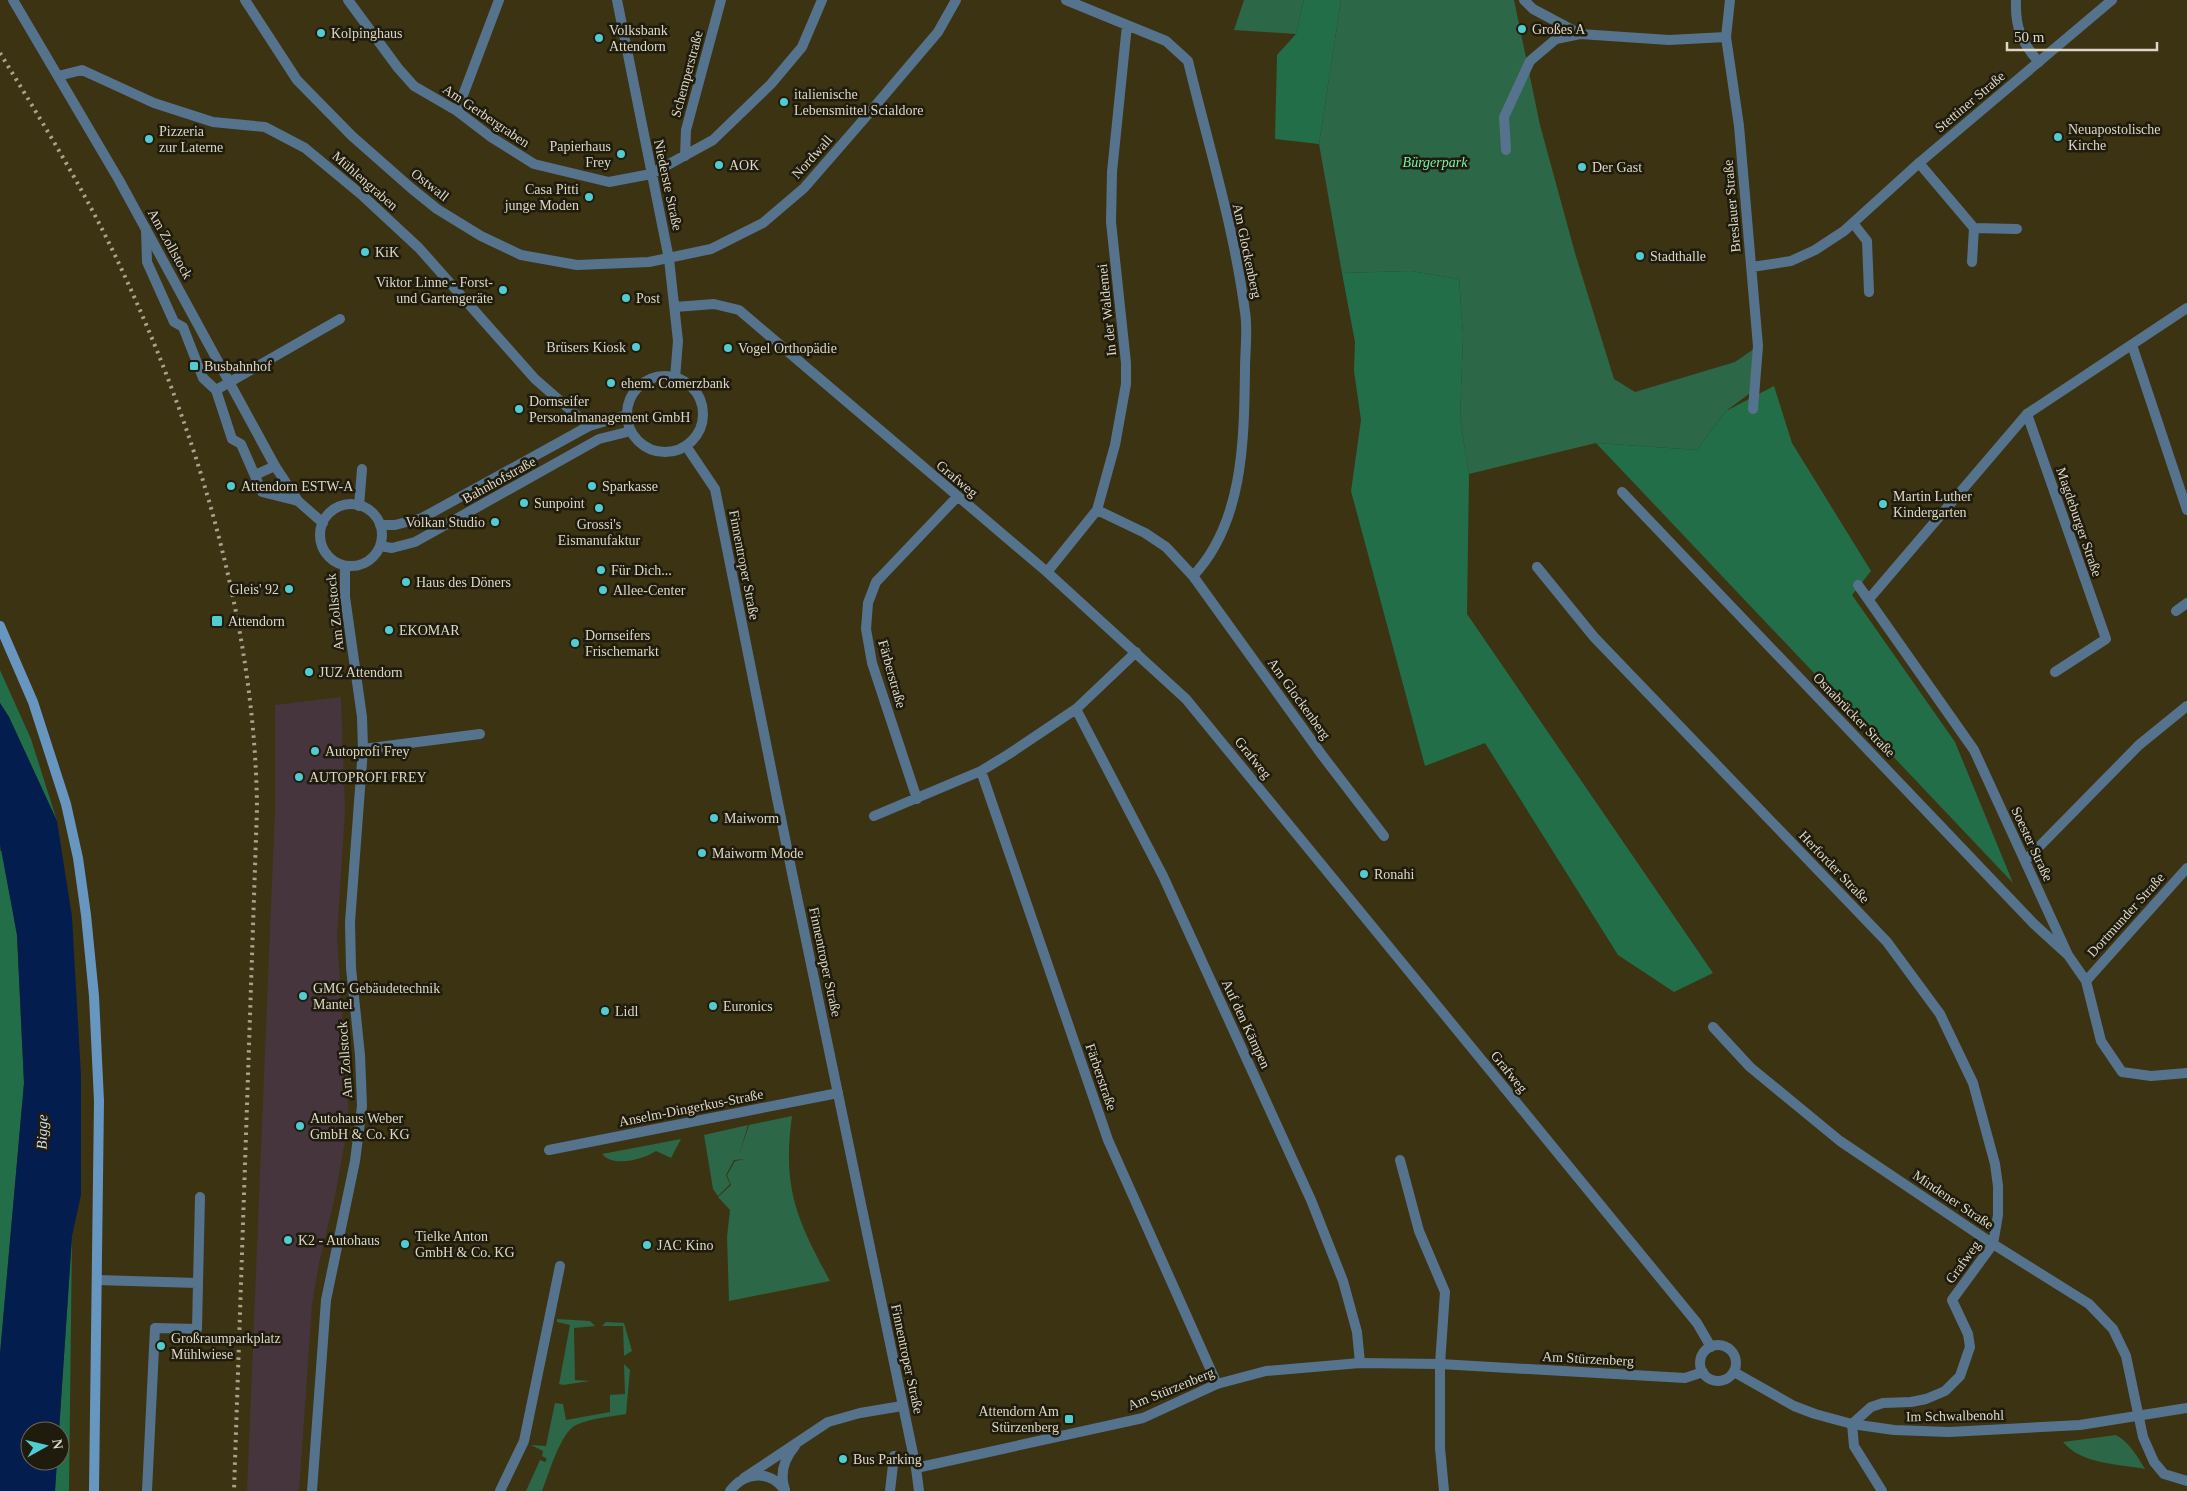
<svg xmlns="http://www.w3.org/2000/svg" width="2187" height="1491" font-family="Georgia,serif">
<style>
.commercial{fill:#47353d}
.green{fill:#2c6747}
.forest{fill:#226e48}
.water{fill:#031e4e}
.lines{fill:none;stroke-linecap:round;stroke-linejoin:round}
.service{stroke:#56738e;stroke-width:10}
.minor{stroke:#56738e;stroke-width:10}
.tertiary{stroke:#56738e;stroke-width:10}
.secondary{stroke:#6796c1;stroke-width:10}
.rail{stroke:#a9a38d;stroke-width:4;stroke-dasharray:2.5 5;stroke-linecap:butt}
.poi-dot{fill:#51ccd1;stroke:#1f1b0d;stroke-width:2}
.labels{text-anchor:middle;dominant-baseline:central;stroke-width:5;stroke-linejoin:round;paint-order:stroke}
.poi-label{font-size:14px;fill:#ddd8c6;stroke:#1f1b0d;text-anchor:start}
.street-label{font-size:14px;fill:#ddd8c6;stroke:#1f1b0d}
.park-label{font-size:14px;font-style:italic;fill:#75f4af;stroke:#1f1b0d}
.water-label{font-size:15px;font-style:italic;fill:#cfdbee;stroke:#1f1b0d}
</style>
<rect width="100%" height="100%" fill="#3c3313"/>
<path class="commercial" d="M341,697L345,810L337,937L349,1119L335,1196L319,1263L312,1304L299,1491H247L275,809V705Z"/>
<path class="green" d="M1244,0H1304L1296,34L1234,30Z
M1341,0H1514L1540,125L1575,253L1614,379L1635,392L1735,362L1758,346L1753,391L1726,411L1697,450L1596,443L1469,474L1460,419L1463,335L1459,279L1411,271L1342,273L1319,144Z
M792,1116C782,1188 797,1220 830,1281L729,1301L727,1237L730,1210L718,1197L731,1185L727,1175L735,1161L746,1159L734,1160L726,1175L730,1184L718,1196L713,1189L704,1135L748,1125L740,1152L749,1125Z
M681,1139L671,1158L656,1151C644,1159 614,1168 602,1154Z
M557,1319L590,1321L595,1326L574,1328L575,1380L590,1381L563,1385L559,1384L570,1325L557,1322Z
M606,1322L624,1323L632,1351L624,1356L623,1326H602Z
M624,1364L630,1370L626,1414C610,1417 591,1418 576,1425C560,1433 549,1474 542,1491H526L540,1460L545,1462L547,1459L542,1456L543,1451L531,1445L546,1446L555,1403L563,1404L566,1420L610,1412V1395L625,1394Z
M2116,1435C2130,1443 2137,1456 2145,1469C2118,1464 2081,1464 2063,1442Z"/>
<path class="forest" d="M1304,0H1341L1319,144L1275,139L1277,55L1296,34Z
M1411,271L1459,279L1463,335L1460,419L1469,474L1467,614L1713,973L1674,992L1618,955L1485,743L1425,766L1351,491L1361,420L1354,371L1355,342L1342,273Z
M1774,386L1792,443L1871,571L1852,595L1955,742L2013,883L1596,443L1697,450L1726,411Z
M0,670L31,739L57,821L9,717L0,703Z
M0,851H2L17,935L24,1083L0,1354Z
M72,1236L69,1491H55L57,1461H60L59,1431Z"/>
<path class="water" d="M0,703L9,717L57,821L72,917L81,1076V1195L72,1236L59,1431H30V1461H57L55,1491H0V1354L24,1083L17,935L0,844Z"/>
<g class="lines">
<path class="service" d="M1524,0L1533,9L1580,34
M2016,0C2015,27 2021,42 2039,62
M1506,150L1504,117L1530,61L1556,39L1580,34L1669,40L1726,37
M1919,163L1974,228L2017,229
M1853,223L1867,241L1869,292
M146,229L147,262L174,322L183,327L203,378L216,390L232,439L241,444L262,492L298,501
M1972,262L1974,228
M2132,345L2187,510
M216,390L340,319
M2027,414L2106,639L2055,672
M255,475L275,466
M359,506L362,469
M2176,611L2187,603
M363,749L480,734
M1400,1160L1419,1231L1445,1292L1440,1364
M97,1280L198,1283L197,1329L155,1328L147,1491
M198,1283L200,1197
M744,1478L828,1422L860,1413L902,1406
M785,1490C779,1473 784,1459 795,1446
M500,1491L524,1441L560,1266
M730,1491C745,1471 771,1470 785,1491
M890,1491L894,1456"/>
<path class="minor" d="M245,0L297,80L352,136L411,188L437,209L481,236L521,255L577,265L649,262L711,249L763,223L804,188L864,119L938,32L956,0
M348,0L398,68L414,86L457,111L491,137L534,164L609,182L651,174L713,140L771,84L802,47L822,0
M617,0L669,259L678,341L675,378
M1066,0L1166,41L1188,61C1208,144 1234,227 1245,312C1248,330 1245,350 1245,369C1244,439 1244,522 1193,576L1166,547L1145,533L1097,510
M1730,0L1726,37L1739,126L1758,346L1753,409
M58,76L82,70L154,103L213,122L265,127L305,148L363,196L419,248L535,379L589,426
M457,111L499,0
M685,156L686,130L721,0
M1752,267L1791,261L1815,250L1844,231L1919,163L2112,0
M675,307L714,304L739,310L1047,572L1186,699L1697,1323L1711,1347
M1622,492L2034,924L2068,955
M1537,567L1594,637L1887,942L1940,1014L1973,1083L1995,1164L1998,1186V1215L1993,1244L1952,1300L1968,1334L1970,1347L1960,1376L1945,1391L1926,1399L1911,1402L1883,1403L1871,1407L1852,1424L1854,1446L1882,1491
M1047,572L1097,510L1115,445L1126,384V363L1111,222L1112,172L1127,25
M1193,576L1322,755L1384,836
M1858,585L1974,750L2068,955L2086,981L2101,1041L2122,1072L2151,1076L2187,1073
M1869,599L2027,414L2187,308
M1076,709L1163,876L1311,1200L1343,1281L1357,1332L1360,1363
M981,771L1108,1140L1217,1384
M917,799L872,663L866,629L868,603L876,582L957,497
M874,816L981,771L1009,754L1076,709L1136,652
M2025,861L2139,745L2187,706
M2086,981L2187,868
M1713,1027L1750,1067L1840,1141L1993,1244L2089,1304L2113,1329L2126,1356L2143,1437L2154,1462L2164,1474L2187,1481
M549,1150L838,1093
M1440,1364V1448L1444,1491
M916,1468L919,1491"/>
<path class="tertiary" d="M13,0L119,180L275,466L298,501L323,523
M627 414a38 38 0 1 1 76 0a38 38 0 1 1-76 0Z
M686,446L715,489L792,873L916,1468L1143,1418L1217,1384L1266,1371L1360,1363L1440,1364L1685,1378L1703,1372
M320 535a31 31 0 1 1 62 0a31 31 0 1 1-62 0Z
M380,525H395L422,518L589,426L627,415
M380,546L392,548L415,542L599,439L631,431
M1700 1363a18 18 0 1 1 36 0a18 18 0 1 1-36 0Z
M1734,1372L1794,1406L1815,1414L1852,1424L1894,1430L1949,1432L2080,1425L2187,1408
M312,1491L326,1300L355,1161L362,1106L360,1055L351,968L350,922L363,749L362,717L345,597V566"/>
<path class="secondary" d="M0,626L33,702L66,804L78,858L86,915L94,996L99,1101L94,1491"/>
<path class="rail" d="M0,53C38,115 77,178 109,243C193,415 255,616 257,808L234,1491"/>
</g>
<g class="poi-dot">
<circle cx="1522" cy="29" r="5"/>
<circle cx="321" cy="33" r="5"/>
<circle cx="599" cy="38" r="5"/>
<circle cx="784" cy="102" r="5"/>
<circle cx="2058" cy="137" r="5"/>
<circle cx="149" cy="139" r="5"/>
<circle cx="621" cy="154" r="5"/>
<circle cx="719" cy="165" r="5"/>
<circle cx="1582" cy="167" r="5"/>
<circle cx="589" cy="197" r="5"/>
<circle cx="365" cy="252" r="5"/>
<circle cx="1640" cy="256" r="5"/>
<circle cx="503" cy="290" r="5"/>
<circle cx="626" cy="298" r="5"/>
<circle cx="636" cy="347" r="5"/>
<circle cx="728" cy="348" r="5"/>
<rect x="189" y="361" width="10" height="10" rx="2.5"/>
<circle cx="611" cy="383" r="5"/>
<circle cx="519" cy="409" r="5"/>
<circle cx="231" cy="486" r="5"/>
<circle cx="592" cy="486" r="5"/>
<circle cx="524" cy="503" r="5"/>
<circle cx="1883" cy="504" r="5"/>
<circle cx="599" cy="508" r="5"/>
<circle cx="495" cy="522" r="5"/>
<circle cx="601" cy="570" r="5"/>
<circle cx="406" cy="582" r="5"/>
<circle cx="289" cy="589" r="5"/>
<circle cx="603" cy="590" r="5"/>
<rect x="211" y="615" width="12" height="12" rx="2.5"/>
<circle cx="389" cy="630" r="5"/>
<circle cx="575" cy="643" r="5"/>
<circle cx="309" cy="672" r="5"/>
<circle cx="315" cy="751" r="5"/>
<circle cx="299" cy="777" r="5"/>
<circle cx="714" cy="818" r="5"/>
<circle cx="702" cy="853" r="5"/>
<circle cx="1364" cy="874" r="5"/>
<circle cx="303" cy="996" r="5"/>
<circle cx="713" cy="1006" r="5"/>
<circle cx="605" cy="1011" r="5"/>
<circle cx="300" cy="1126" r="5"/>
<circle cx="288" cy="1240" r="5"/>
<circle cx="405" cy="1244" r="5"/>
<circle cx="647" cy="1245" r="5"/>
<circle cx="161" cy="1346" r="5"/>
<rect x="1064" y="1414" width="10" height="10" rx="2.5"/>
<circle cx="843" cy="1459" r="5"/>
</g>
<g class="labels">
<g class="poi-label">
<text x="1532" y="29">Großes A</text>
<text x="609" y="30">Volksbank<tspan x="609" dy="16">Attendorn</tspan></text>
<text x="331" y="33">Kolpinghaus</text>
<text x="794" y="94">italienische<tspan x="794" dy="16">Lebensmittel Scialdore</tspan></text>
<text x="2068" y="129">Neuapostolische<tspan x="2068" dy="16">Kirche</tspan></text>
<text x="159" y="131">Pizzeria<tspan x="159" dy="16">zur Laterne</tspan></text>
<text x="611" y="146" text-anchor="end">Papierhaus<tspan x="611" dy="16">Frey</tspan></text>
<text x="729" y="165">AOK</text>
<text x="1592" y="167">Der Gast</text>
<text x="579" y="189" text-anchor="end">Casa Pitti<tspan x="579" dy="16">junge Moden</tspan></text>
<text x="375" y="252">KiK</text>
<text x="1650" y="256">Stadthalle</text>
<text x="493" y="282" text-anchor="end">Viktor Linne - Forst-<tspan x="493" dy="16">und Gartengeräte</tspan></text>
<text x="636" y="298">Post</text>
<text x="626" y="347" text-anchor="end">Brüsers Kiosk</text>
<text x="738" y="348">Vogel Orthopädie</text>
<text x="204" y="366">Busbahnhof</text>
<text x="621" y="383">ehem. Comerzbank</text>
<text x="529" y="401">Dornseifer<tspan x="529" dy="16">Personalmanagement GmbH</tspan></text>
<text x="241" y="486">Attendorn ESTW-A</text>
<text x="602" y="486">Sparkasse</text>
<text x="1893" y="496">Martin Luther<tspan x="1893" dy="16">Kindergarten</tspan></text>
<text x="534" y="503">Sunpoint</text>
<text x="485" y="522" text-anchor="end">Volkan Studio</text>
<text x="599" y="524" text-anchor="middle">Grossi's<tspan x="599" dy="16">Eismanufaktur</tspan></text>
<text x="611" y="570">Für Dich...</text>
<text x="416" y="582">Haus des Döners</text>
<text x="279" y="589" text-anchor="end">Gleis' 92</text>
<text x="613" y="590">Allee-Center</text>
<text x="228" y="621">Attendorn</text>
<text x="399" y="630">EKOMAR</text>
<text x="585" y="635">Dornseifers<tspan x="585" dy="16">Frischemarkt</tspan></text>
<text x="319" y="672">JUZ Attendorn</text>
<text x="325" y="751">Autoprofi Frey</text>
<text x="309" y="777">AUTOPROFI FREY</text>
<text x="724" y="818">Maiworm</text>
<text x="712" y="853">Maiworm Mode</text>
<text x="1374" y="874">Ronahi</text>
<text x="313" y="988">GMG Gebäudetechnik<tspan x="313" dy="16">Mantel</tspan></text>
<text x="723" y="1006">Euronics</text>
<text x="615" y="1011">Lidl</text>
<text x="310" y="1118">Autohaus Weber<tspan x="310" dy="16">GmbH &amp; Co. KG</tspan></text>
<text x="415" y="1236">Tielke Anton<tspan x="415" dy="16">GmbH &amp; Co. KG</tspan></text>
<text x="298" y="1240">K2 - Autohaus</text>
<text x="657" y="1245">JAC Kino</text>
<text x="171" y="1338">Großraumparkplatz<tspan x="171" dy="16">Mühlwiese</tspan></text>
<text x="1059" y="1411" text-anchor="end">Attendorn Am<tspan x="1059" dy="16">Stürzenberg</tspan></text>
<text x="853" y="1459">Bus Parking</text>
</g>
<g class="street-label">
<text transform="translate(687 74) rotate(-75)">Schemperstraße</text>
<text transform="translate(1970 102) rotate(-40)">Stettiner Straße</text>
<text transform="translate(486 116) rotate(34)">Am Gerbergraben</text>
<text transform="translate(812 157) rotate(-48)">Nordwall</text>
<text transform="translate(365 181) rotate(41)">Mühlengraben</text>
<text transform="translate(430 185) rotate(38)">Ostwall</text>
<text transform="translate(668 185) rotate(78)">Niederste Straße</text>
<text transform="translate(1732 206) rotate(-95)">Breslauer Straße</text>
<text transform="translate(170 244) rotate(61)">Am Zollstock</text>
<text transform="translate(1247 251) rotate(78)">Am Glockenberg</text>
<text transform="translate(1107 310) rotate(-96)">In der Waldemei</text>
<text transform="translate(957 479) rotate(40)">Grafweg</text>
<text transform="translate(499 480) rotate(-29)">Bahnhofstraße</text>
<text transform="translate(2079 522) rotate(71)">Magdeburger Straße</text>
<text transform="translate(744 565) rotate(79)">Finnentroper Straße</text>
<text transform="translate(335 612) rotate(-96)">Am Zollstock</text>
<text transform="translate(892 674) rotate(74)">Färberstraße</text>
<text transform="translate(1299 699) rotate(54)">Am Glockenberg</text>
<text transform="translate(1854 715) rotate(46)">Osnabrücker Straße</text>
<text transform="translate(1253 758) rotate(51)">Grafweg</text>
<text transform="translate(2032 844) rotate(65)">Soester Straße</text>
<text transform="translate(1834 867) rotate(46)">Herforder Straße</text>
<text transform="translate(2126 915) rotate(-48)">Dortmunder Straße</text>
<text transform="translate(825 962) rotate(78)">Finnentroper Straße</text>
<text transform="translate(1246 1024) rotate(65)">Auf den Kämpen</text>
<text transform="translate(345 1060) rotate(-94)">Am Zollstock</text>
<text transform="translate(1509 1072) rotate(51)">Grafweg</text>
<text transform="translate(1101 1077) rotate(71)">Färberstraße</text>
<text transform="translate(691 1108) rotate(-11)">Anselm-Dingerkus-Straße</text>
<text transform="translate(1953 1200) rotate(34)">Mindener Straße</text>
<text transform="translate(1963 1262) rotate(-54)">Grafweg</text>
<text transform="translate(907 1359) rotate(78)">Finnentroper Straße</text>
<text transform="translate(1588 1359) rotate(3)">Am Stürzenberg</text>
<text transform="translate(1171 1389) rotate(-22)">Am Stürzenberg</text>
<text transform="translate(1955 1416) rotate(-1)">Im Schwalbenohl</text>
</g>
<g class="park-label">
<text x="1435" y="162">Bürgerpark</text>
</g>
<g class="water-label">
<text transform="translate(42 1132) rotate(-88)">Bigge</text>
</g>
</g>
<g transform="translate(45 1446) rotate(82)"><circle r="24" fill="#1f1b0d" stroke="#6b6757"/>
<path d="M0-4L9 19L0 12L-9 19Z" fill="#51ccd1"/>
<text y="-8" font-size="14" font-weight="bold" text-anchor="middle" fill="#ddd8c6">N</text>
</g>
<path d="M2007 42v8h150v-8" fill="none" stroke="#ddd8c6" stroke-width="2.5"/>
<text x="2014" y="42" font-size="15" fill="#ddd8c6" stroke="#1f1b0d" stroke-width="4" paint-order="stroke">50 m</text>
</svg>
